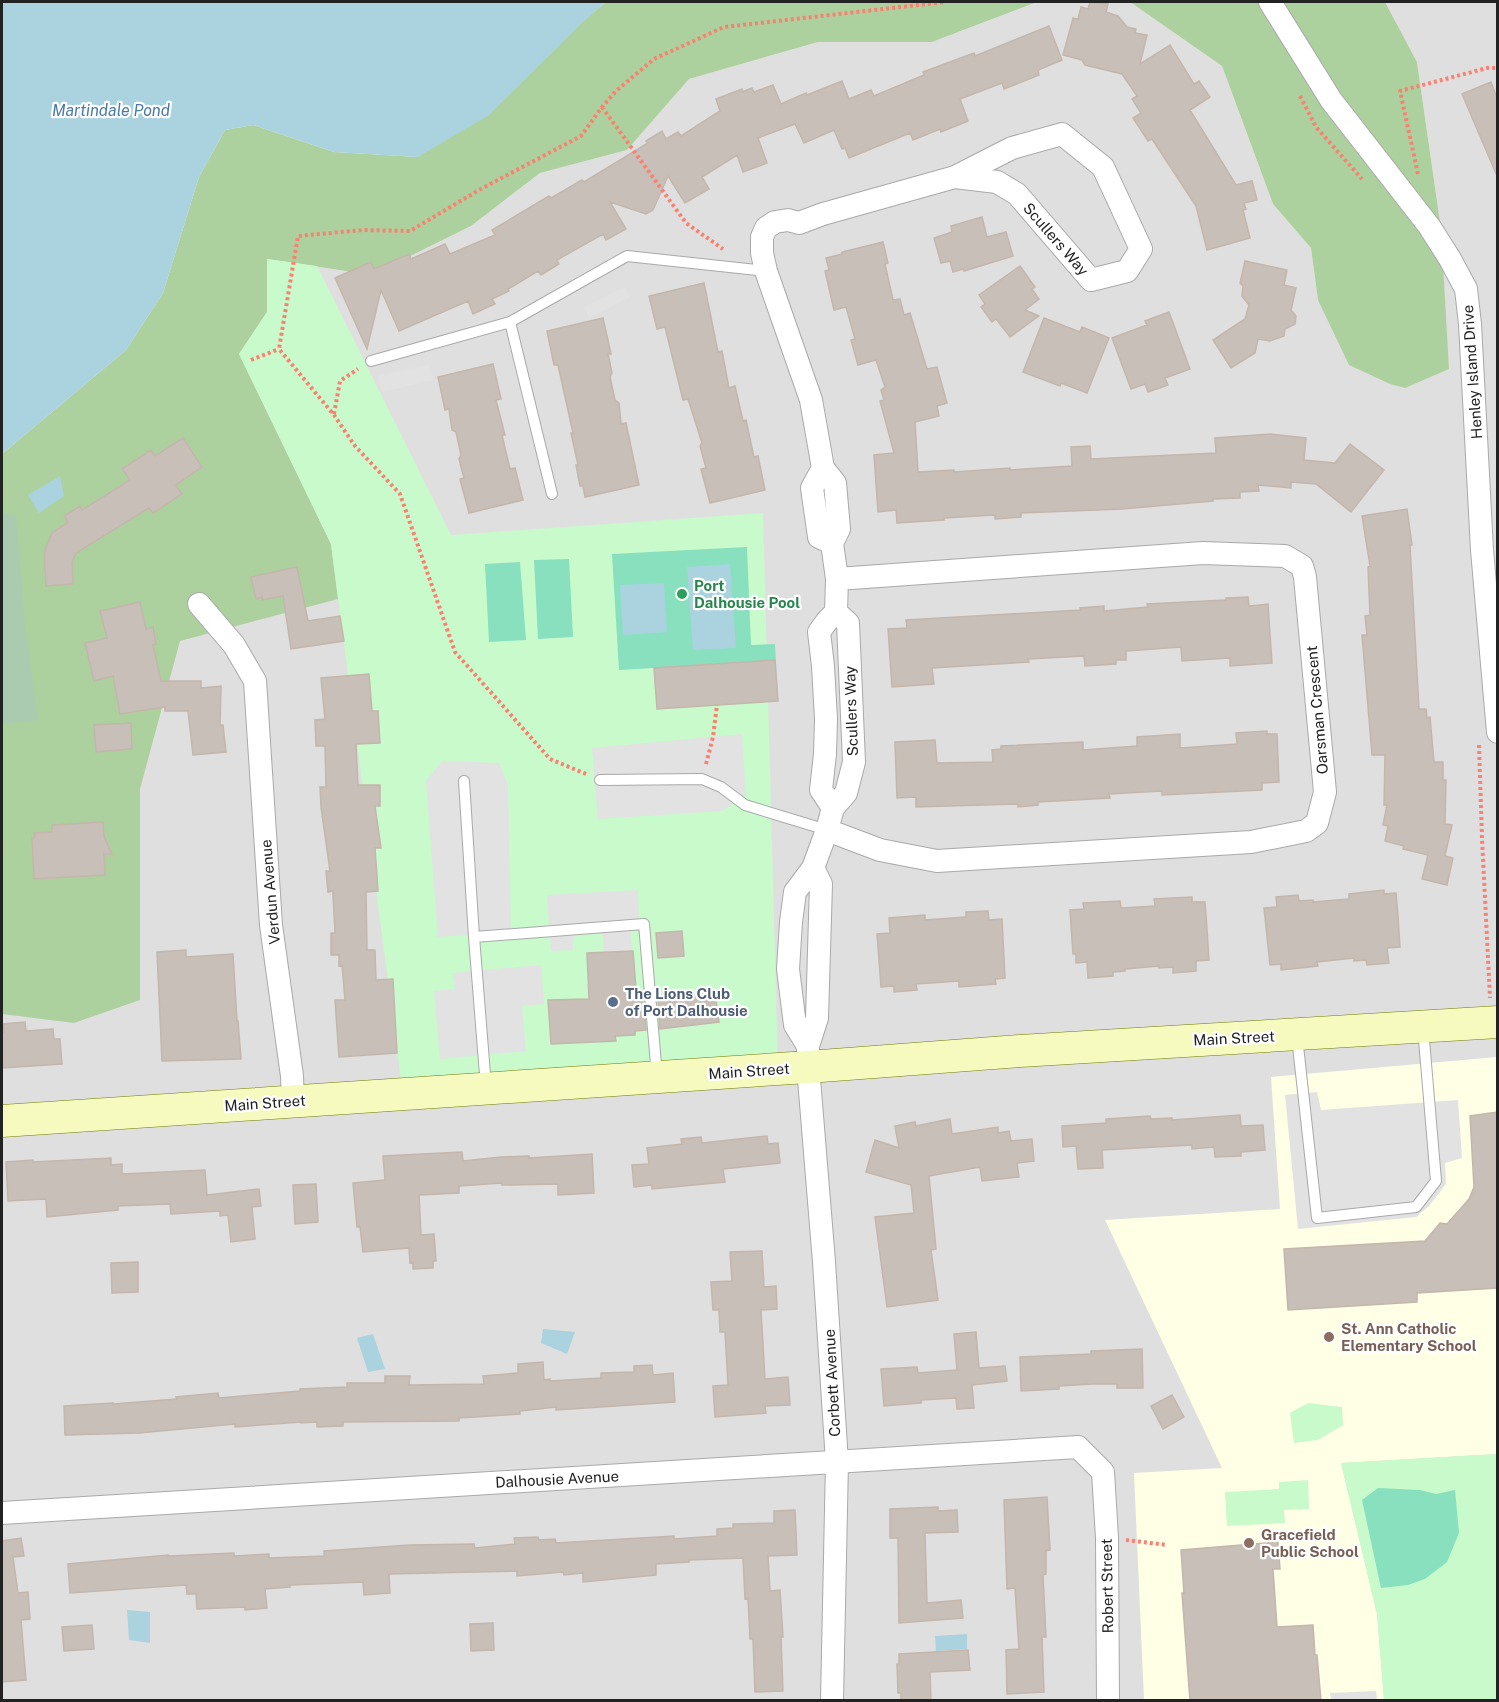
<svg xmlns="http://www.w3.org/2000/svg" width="1499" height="1702" font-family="'Public Sans',sans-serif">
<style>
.residential{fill:#e0dfdf}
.education{fill:#ffffe5}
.forest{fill:#add19e}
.cemetery{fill:#aacbaf}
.park{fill:#c8facc}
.pitch{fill:#88e0be}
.parking{fill:#e2e2e2}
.water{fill:#aad3df}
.building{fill:#c7bfb8;stroke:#c4b6ab;stroke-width:1.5}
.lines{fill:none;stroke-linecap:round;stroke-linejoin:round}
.lane-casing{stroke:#a9a9a9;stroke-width:12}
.street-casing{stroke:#a9a9a9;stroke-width:24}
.secondary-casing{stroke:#707d05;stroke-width:33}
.path{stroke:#fa8072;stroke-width:4;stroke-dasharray:3 3;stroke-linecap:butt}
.lane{stroke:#fff;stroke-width:10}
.street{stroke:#fff;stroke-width:22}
.secondary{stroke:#f7fabf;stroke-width:32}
.leisure-dot{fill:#2e9e5b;stroke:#fff;stroke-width:2}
.service-dot{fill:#5c6f8a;stroke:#fff;stroke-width:2}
.education-dot{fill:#8d6e63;stroke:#fff;stroke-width:2}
.labels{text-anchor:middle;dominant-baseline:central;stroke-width:4.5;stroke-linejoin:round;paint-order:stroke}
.street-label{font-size:15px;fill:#222;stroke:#fff}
.leisure-label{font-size:15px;font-weight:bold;fill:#27864d;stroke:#fff;text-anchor:start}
.service-label{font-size:15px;font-weight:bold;fill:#4e5e75;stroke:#fff;text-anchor:start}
.education-label{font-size:15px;font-weight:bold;fill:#785e54;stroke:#fff;text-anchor:start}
.water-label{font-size:16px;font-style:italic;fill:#4a7aab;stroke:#fff}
</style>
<rect width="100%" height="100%" fill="#f2efe9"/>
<path class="residential" d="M1037,2H1130L1222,66L1273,204L1311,248L1318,300L1441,229L1417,62L1385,2H1497V1700H2V724L267,259L372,275L471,226L540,173L627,150L689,79L818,42H932Z"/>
<path class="education" d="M1497,1057V1454L1341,1463L1377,1614L1384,1700H1144L1134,1473L1222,1468L1105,1220L1280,1209L1271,1077Z"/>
<path class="forest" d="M606,2H1037L932,42H818L689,79L627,150L540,173L471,226L372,275L267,259V312L239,354L331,544L338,599L180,641L140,789V1000L74,1023L2,1014V454L126,350L163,293L199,177L225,130L253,125L334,152L418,157Z
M1130,2H1385L1417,62L1441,229L1449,369L1405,388L1390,384L1349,365L1318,300L1311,248L1273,204L1222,66Z"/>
<path class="cemetery" d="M2,514L16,515L25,625L38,720L2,724Z"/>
<path class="park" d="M267,259L317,266L451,535L763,513L778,1068L403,1096L331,544L239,354L267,312Z
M1308,1403L1342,1407L1343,1425L1318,1440L1294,1443L1290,1413Z
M1497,1454V1700H1384L1377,1614L1341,1463Z
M1308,1480L1309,1509L1284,1510L1285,1523L1227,1526L1225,1492L1279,1489V1482Z"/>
<path class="pitch" d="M747,547L751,645L775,644L778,701L657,709L654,668L619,670L612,554Z
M569,559L573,637L538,639L534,560Z
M520,562L526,640L489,642L485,564Z
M1378,1488L1420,1490L1436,1494L1455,1490L1459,1533L1447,1562L1425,1579L1408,1585L1381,1588L1362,1500Z"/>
<path class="parking" d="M625,287L630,297L589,318L584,307Z
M429,364L433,380L382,392L378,376Z
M742,734L746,795L722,811L598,819L592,748Z
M442,761L499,763L508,785L511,932L438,937L426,781Z
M638,890L639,924L630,925L632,951L604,952L602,928L573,930V950L551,951L547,895Z
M541,965L544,1004L522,1006L526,1051L440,1059L434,991L455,989L453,973Z
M1317,1092L1321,1110L1458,1100L1462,1158L1445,1163L1446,1184L1429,1206L1416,1217L1298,1229L1285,1095Z
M1376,1691L1377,1700H1331L1330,1693Z"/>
<path class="water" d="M2,2H606L585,20L489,115L418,157L334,152L253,125L225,130L199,177L163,293L126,350L2,454Z
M60,476L64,496L39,513L28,495Z
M730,564L736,648L693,650L687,567Z
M664,583L667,632L623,635L620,585Z
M543,1329L575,1332L567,1354L541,1343Z
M373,1334L385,1369L368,1372L357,1338Z
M127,1610L150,1612V1643L129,1640Z
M967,1634V1649L936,1651L935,1636Z"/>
<path class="building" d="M1090,2L1108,4L1106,12L1118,16L1127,27L1136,29L1135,33L1147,35L1140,64L1170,45L1194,84L1199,81L1210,97L1190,110L1236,185L1252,181L1257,200L1244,203L1246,209L1243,210L1250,238L1207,250L1196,206L1152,139L1148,141L1133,118L1141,113L1132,99L1137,96L1122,74L1085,65L1082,60L1063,55L1073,18L1078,19L1081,7L1088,9Z
M1049,26L1062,60L1038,70L1039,75L1004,89L1002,83L960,99L968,121L941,132L940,129L913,140L910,133L849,158L845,148L842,149L834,130L804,143L795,124L758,138L767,163L743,172L737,155L702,177L709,189L685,203L668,176L653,210L646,214L610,202L626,229L606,240L603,234L557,260L559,264L541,275L538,271L508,289L509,291L492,299L495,304L473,314L468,301L399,331L381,290L367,349L335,278L371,262L374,269L409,254L411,259L445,244L450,254L495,235L492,230L549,196L551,198L582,180L584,182L648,143L646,141L662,131L666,139L678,132L681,136L720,111L716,99L742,89V92L752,88L754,92L773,85L781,104L806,93L807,95L842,81L849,99L871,90L874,96L924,75L923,72L974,53L975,56Z
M1491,82L1497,98V176L1462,94Z
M982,217L987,237L1006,232L1013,256L964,271L963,269L953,272L950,261L941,263L934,238L952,232L951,226Z
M883,242L888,263L885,264L893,300L900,299L904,315L910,313L927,369L937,367L947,403L937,406L939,416L915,422L918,472L954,470V472L1010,468V470L1072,466L1071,447L1090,446L1091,459L1216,453L1215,438L1270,434L1306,438L1304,460L1335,463L1350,444L1384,470L1351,512L1316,484L1291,482V488L1258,485L1259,491L1240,492V498L1213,499V501L1122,509L1021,513V517L995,519V515L944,518V520L897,523L896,510L878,512L874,455L894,453L880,401L884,400L881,390L885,387L876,360L858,365L851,340L855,339L846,307L834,310L825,271L829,270L826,258L842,254V252Z
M1245,261L1287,270L1284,285L1296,288L1291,310L1296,316L1295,324L1285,329L1284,336L1270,341L1258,339L1255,353L1231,368L1213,340L1245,319L1249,305L1242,296L1243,286L1240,283Z
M1020,266L1035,287L1032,289L1039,299L1025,310L1039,316L1010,337L996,319L992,322L981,307L985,304L979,295Z
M704,283L718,352L722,351L729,388L735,386L743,421L746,420L754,457L758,456L765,490L710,503L701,469L706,468L700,446L702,443L688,399L683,400L665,327L657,329L649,296Z
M1169,312L1190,369L1165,378L1168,385L1148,392L1145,384L1131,389L1112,338L1147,325L1145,321Z
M603,318L611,354H608L612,373L610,377L615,400L619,403L621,424L626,423L639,485L585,497L583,486H580L576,465H578L571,433H573L558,365H554L547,331Z
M1044,318L1080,332L1082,327L1109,338L1087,393L1061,383L1060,386L1023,372Z
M493,364L501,399L496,400L505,435H502L510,469L515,468L523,500L469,513L460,479L464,478L459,459L461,455L456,432L452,430L449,409L445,410L438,377Z
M183,438L202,467L176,485L182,494L153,513L149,508L76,553L72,562L73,584L46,586L44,553L52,533L68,522L64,516L80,506L82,510L130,480L122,469L151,450L155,456Z
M1407,509L1412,545H1410L1419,709H1426L1427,718L1430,717L1434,762H1443V780H1446L1445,824L1452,825L1445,856L1453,858L1447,885L1422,879L1428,855L1403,849L1404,846L1385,841L1388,826L1383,825L1387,805H1384L1385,755H1372L1362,635H1367L1365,616L1370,615L1368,567L1370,566L1362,516Z
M297,567L308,621L340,616L344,641L291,649L283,596L262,600V597L256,599L251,577Z
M1248,597L1249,606L1268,604L1272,663L1230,666V658L1182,661L1181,647L1126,651V660H1116V664L1085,666L1084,656L1028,659L1029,662L932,668L934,684L892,687L888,629L907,628L906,620L1081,610L1080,608L1104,606V611L1148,607L1147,604L1226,600V598Z
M140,602L146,629L153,627L156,644L153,645L161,681H201V688L221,686L220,725H223L226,752L193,755L188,711H165V707L120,714L113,676L94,681L85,643L107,638L100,611Z
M775,660L778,701L657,709L654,668Z
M369,674L372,711H378L380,743L356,744L358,785H380V806H375L381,848H375L378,891L366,892L367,950H375L376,980L393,979L397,1053L339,1057L335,1000H345L342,965L339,966V955H331V933H335L333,894V891L328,892L326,871H330L321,807L320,787H326L325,746H316L315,720L325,719L321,678Z
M131,723L132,749L96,752L94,725Z
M1267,731V734H1277L1279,782L1262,783V790L1162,795V791L1109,794L1110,798L1038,802V805L1018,807V804L916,807V797L897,798L895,742L935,740L937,763L993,762L992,750L1001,749V746L1083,742V750L1137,746V737L1180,734V748L1237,744L1236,733Z
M103,822L104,836L112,854H104L105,875L34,879L32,838L35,837L34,833L52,832V825Z
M1384,890V894L1396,893L1398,916L1400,947L1387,948L1389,963L1367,965L1366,960L1354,961V958L1317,962L1318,966L1281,970V964L1270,965L1264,908L1277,907L1276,897L1298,895L1299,901L1313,900V902L1349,899V894Z
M1192,897V902H1205L1207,929L1209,960L1196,961V971L1173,973V967L1159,968V966L1125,969V971L1113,972V976L1088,978L1087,962L1076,963V954H1073L1070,910L1084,909L1083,903L1120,901L1121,908L1155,906L1154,899Z
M988,911L989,920L1002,919L1005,978L995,979L996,984L959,987V981L916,984L917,990L894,992V986L881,987L877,934L890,933L889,918L925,915V920L966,917V912Z
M682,931L684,956L658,958L656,933Z
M186,950V957L233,954L237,1021H238L241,1059L162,1061L157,952Z
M633,951L637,1002L643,1001L646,1030L635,1031V1035L615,1036L616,1041L551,1044L548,1000L589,999L587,953Z
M715,993L719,1022L660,1029L658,999Z
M25,1022L26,1031L53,1029L54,1039H60L62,1064L2,1068V1033L4,1032L3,1024Z
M1497,1112V1288L1417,1293V1302L1288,1310L1284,1249L1425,1241L1440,1223L1447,1224L1469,1199L1474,1187L1470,1116Z
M1240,1115L1241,1126L1263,1125L1265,1150L1241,1152V1156L1215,1157L1214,1147L1192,1149V1145L1102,1150L1103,1168L1078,1169L1076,1146L1063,1147L1062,1126L1106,1123V1119L1150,1116L1151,1119L1172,1118V1120Z
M950,1119L952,1134L998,1127V1133L1009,1131L1011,1141L1032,1139L1034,1161L1017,1163L1019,1177L982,1181L980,1167L929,1176L936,1249L931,1250L938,1300L887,1307L875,1217L914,1213L911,1185L866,1172L875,1140L899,1148L895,1126L915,1122L916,1126Z
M767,1136L768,1144L778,1143L780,1163L723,1169L725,1182L652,1189V1185L634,1187L632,1165L649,1164L647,1148L682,1144L681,1139L701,1137L702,1143Z
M462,1152L463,1161L501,1157L529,1156V1158L592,1154L594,1193L558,1195V1184L502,1185V1183L459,1186V1193L419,1195L421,1235L434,1234L436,1261H433V1268L413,1269V1262L410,1263L409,1248L363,1252L360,1227H357L353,1183L385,1180L383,1156Z
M111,1158V1165L122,1164V1174L205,1170L207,1195L259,1189L261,1206L252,1207L255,1239L231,1242L228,1215L220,1216V1211L171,1214L170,1204L118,1206V1210L47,1217L46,1199L8,1201L6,1162L33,1160V1162Z
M316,1184L318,1222L295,1224L293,1185Z
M762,1251L764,1287L776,1286L777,1309L761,1310L765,1379L788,1377L790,1405L765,1406L766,1413L715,1417L713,1386L728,1385L725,1332H720L719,1310H713L711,1282L732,1281L730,1252Z
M138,1262V1292L112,1293L111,1263Z
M976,1332L979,1368L1005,1366L1007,1381L972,1385L974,1408L957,1409L956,1398L921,1400V1403L884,1406L881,1369L917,1367L918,1373L957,1370L954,1334Z
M1142,1349L1143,1388H1117V1384H1092L1059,1386V1389L1021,1391L1020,1357L1091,1354V1351Z
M543,1362L544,1380L550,1379V1381L601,1378V1373L634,1372V1366L652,1365L653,1375L673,1373L675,1402L556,1410V1407L520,1411V1414L459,1418V1421L343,1422V1426L317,1427V1422L301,1423V1422L235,1427V1424L139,1433L65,1435L64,1406L113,1403V1404L177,1399L176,1397L218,1393L219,1398L300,1391V1389L347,1387V1383H385V1376H410L409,1385L484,1384L483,1376L518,1373V1364Z
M1172,1395L1184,1417L1163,1429L1151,1406Z
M1047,1497L1050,1550L1046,1551V1574L1043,1575L1046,1637H1042L1044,1692L1007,1694L1006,1650L1019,1649L1015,1588L1007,1589L1004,1500Z
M938,1507V1511L957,1510L958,1532L925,1533L927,1603L961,1600L963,1618L899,1623L898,1538H890V1509Z
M795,1510L797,1555L768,1556L770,1591L780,1590L783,1637H781L783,1691L755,1692L753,1639H750L748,1598L745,1599L743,1558L689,1560V1562L656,1564V1575L583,1582V1573L564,1575L563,1572L517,1576V1571L389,1574L390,1593L364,1595L363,1582L290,1585V1587L265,1589L267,1608L245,1610V1607L197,1609L196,1594H187L186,1585L70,1593L68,1564L168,1555V1556L234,1553V1556L269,1554V1558L324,1556V1551L409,1545L474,1544L475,1548L515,1544L514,1538L538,1537L539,1540L555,1539L556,1543L674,1536V1539L717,1536V1529L733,1528V1524L774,1523V1511Z
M21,1538L24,1556L13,1557L18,1593L28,1592L30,1619L21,1620L26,1680L2,1682V1541Z
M1278,1542L1280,1569H1273L1277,1627L1313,1625L1315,1655H1317L1321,1701H1190L1182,1593H1184L1181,1550Z
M493,1623L494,1650L471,1651L470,1624Z
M92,1625L94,1649L64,1651L62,1627Z
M968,1650L970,1670L930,1672L931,1701H901V1693H898L897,1664H899V1654Z"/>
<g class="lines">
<defs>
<path id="lane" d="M510,322L552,494
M371,361L510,322L627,256L766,271
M600,780L702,779L721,787L745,805L827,830
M464,781L474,937
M1297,1037L1317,1218L1416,1207L1436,1181L1423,1028
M486,1087L474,937L644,924L657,1076"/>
<path id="street" d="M1270,2L1331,100L1429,226L1450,259L1466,289L1470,324L1482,550L1498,732
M823,468L812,488L819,537L832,543
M199,604L234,645L255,681L271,925L292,1076L293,1102
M833,808L821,790L825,754L826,719L823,666L819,632L827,621L836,612L837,579L832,543L839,529L835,483L823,468L811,400L766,271L762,253V237L766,228L775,222L788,220L799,223L823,214L955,177L1012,148L1062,134L1103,167L1141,249L1127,271L1091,280L1017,194L997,182L955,177
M827,830L880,850L937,861L1251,842L1306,831L1317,823L1325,792L1305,577L1302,566L1285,556L1203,553L837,579
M813,868L821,884L817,1018L808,1046V1067L824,1262L837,1462L832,1700
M808,1046L795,1025L788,969L791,922L795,892L813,868L827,830L833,808L846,793L854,762L848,623L836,612
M2,1513L1078,1447L1103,1472L1107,1538L1108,1700"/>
<path id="secondary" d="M2,1121L808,1067L1020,1051L1498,1022"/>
</defs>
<use href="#lane" class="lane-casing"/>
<use href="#street" class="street-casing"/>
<use href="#secondary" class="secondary-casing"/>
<path class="path" d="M1300,96L1316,127L1362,179
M602,107L686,223L723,249
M1418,174L1400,91L1487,68H1498
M251,360L279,349
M334,414L340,381L358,369
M1479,745L1482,838L1490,998
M706,764L713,737L717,705
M586,774L550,759L455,652L400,494L355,446L334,415L279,349L298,236L363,230L410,231L479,190L581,136L602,107L616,91L654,59L724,27L945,2
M1126,1540L1167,1545"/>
<use href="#lane" class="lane"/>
<use href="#street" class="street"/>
<use href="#secondary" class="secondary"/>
</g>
<circle class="leisure-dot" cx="682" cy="594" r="6"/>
<circle class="service-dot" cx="613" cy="1002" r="6"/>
<g class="education-dot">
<circle cx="1329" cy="1337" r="6"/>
<circle cx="1249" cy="1543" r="6"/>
</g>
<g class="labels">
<g class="street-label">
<text transform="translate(1056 239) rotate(49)">Scullers Way</text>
<text transform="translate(1472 372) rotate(-94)">Henley Island Drive</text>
<text transform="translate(1317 710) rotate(-95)">Oarsman Crescent</text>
<text transform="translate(851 711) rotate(-92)">Scullers Way</text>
<text transform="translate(270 892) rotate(-95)">Verdun Avenue</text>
<text transform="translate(1234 1038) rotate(-3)">Main Street</text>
<text transform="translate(749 1071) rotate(-4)">Main Street</text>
<text transform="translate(265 1103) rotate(-4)">Main Street</text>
<text transform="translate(832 1383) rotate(-93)">Corbett Avenue</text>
<text transform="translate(557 1479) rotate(-3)">Dalhousie Avenue</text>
<text transform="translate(1107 1586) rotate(-91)">Robert Street</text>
</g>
<g class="leisure-label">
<text x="694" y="585">Port<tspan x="694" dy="17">Dalhousie Pool</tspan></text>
</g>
<g class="service-label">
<text x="625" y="993">The Lions Club<tspan x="625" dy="17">of Port Dalhousie</tspan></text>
</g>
<g class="education-label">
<text x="1341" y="1328">St. Ann Catholic<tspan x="1341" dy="17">Elementary School</tspan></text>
<text x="1261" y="1534">Gracefield<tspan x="1261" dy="17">Public School</tspan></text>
</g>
<g class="water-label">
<text x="111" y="110">Martindale Pond</text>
</g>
</g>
<rect width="1499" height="1702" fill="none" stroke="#222222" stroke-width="6"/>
</svg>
